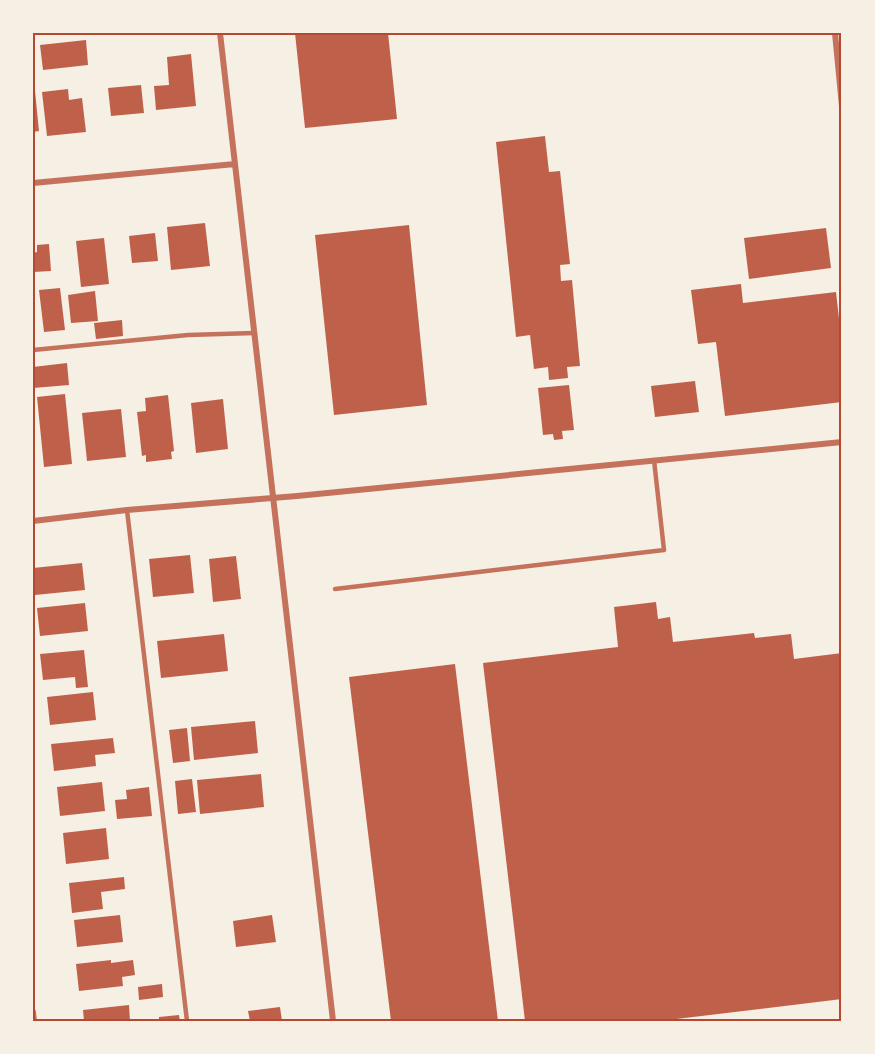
<svg xmlns="http://www.w3.org/2000/svg" width="875" height="1054" font-family="Karla,sans-serif">
<style>
.building{fill:#bf614a}
.lines{fill:none;stroke-linecap:round;stroke-linejoin:round}
.service{stroke:#c5725c;stroke-width:4.5}
.minor{stroke:#c5725c;stroke-width:6}
.neatline{fill:none;stroke:#b5482f;stroke-width:2}
</style>
<rect width="100%" height="100%" fill="#f6efe4"/>
<path class="building" d="M295,33H388L397,119L305,128Z
M86,40L88,65L43,70L40,45Z
M191,54L196,106L156,110L154,86L169,85L167,57Z
M141,85L144,113L111,116L108,88Z
M68,89L69,100L82,98L86,132L47,136L42,92Z
M33,91H35L39,131L33,132Z
M545,136L549,172L560,171L570,264L560,265L561,281L572,280L580,366L567,367L568,378L549,380L548,367L534,369L530,335L516,337L496,142Z
M205,223L210,266L171,270L167,227Z
M409,225L427,405L334,415L315,235Z
M826,228L831,268L749,279L744,238Z
M155,233L158,261L132,263L129,236Z
M104,238L109,284L81,287L76,241Z
M49,244L51,271L33,272V253L37,252V245Z
M741,284L743,303L836,292L842,345V402L725,416L716,342L698,344L691,290Z
M60,288L65,330L44,332L39,290Z
M95,291L98,321L71,323L68,295Z
M122,320L123,336L96,339L94,323Z
M67,363L69,385L33,388V367Z
M695,381L699,412L655,417L651,386Z
M569,385L574,430L562,431L563,439L554,440L553,434L543,435L538,388Z
M65,394L72,464L44,467L37,397Z
M168,395L174,451L171,452L172,459L146,462V455L142,456L137,412L146,411L145,398Z
M223,399L228,449L196,453L191,403Z
M121,409L126,457L87,461L82,413Z
M190,555L194,593L153,597L149,559Z
M236,556L241,599L213,602L209,559Z
M82,563L85,590L35,595L33,568Z
M656,602L658,619L670,617L673,642L754,633L755,638L791,634L794,659L842,653V999L660,1021H525L483,663L618,647L614,607Z
M85,603L88,631L40,636L37,608Z
M224,634L228,671L161,678L157,641Z
M84,650L88,687L76,688L75,677L43,680L40,654Z
M455,664L498,1021H391L349,677Z
M93,692L96,720L50,725L47,697Z
M255,721L258,753L194,760L191,727Z
M187,728L190,761L173,763L169,730Z
M113,738L115,753L95,755L96,766L54,771L51,744Z
M261,774L264,807L200,814L197,780Z
M192,779L196,812L178,814L175,781Z
M102,782L105,811L60,816L57,787Z
M149,787L152,816L117,819L115,800L127,799L126,790Z
M106,828L109,859L66,864L63,833Z
M124,877L125,889L101,892L103,909L72,913L69,883Z
M120,915L123,942L77,947L74,920Z
M272,915L276,942L236,947L233,921Z
M111,960V963L133,960L135,975L122,977L123,986L79,991L76,964Z
M162,984L163,997L139,1000L138,987Z
M129,1005L130,1021H84L83,1010Z
M280,1007L282,1021H250L248,1011Z
M179,1015L180,1021H159V1017Z"/>
<g class="lines">
<path class="service" d="M33,350L188,335L254,333
M127,510L187,1021
M335,589L664,550L654,460"/>
<path class="minor" d="M220,33L333,1021
M835,33L842,106
M33,183L235,164
M33,521L127,510L297,496L842,442
M33,1012L34,1021"/>
</g>
<rect width="875" height="1054" fill="none" stroke="#f6efe4" stroke-width="69"/>
<rect x="34" y="34" width="806" height="986" class="neatline"/>
</svg>
